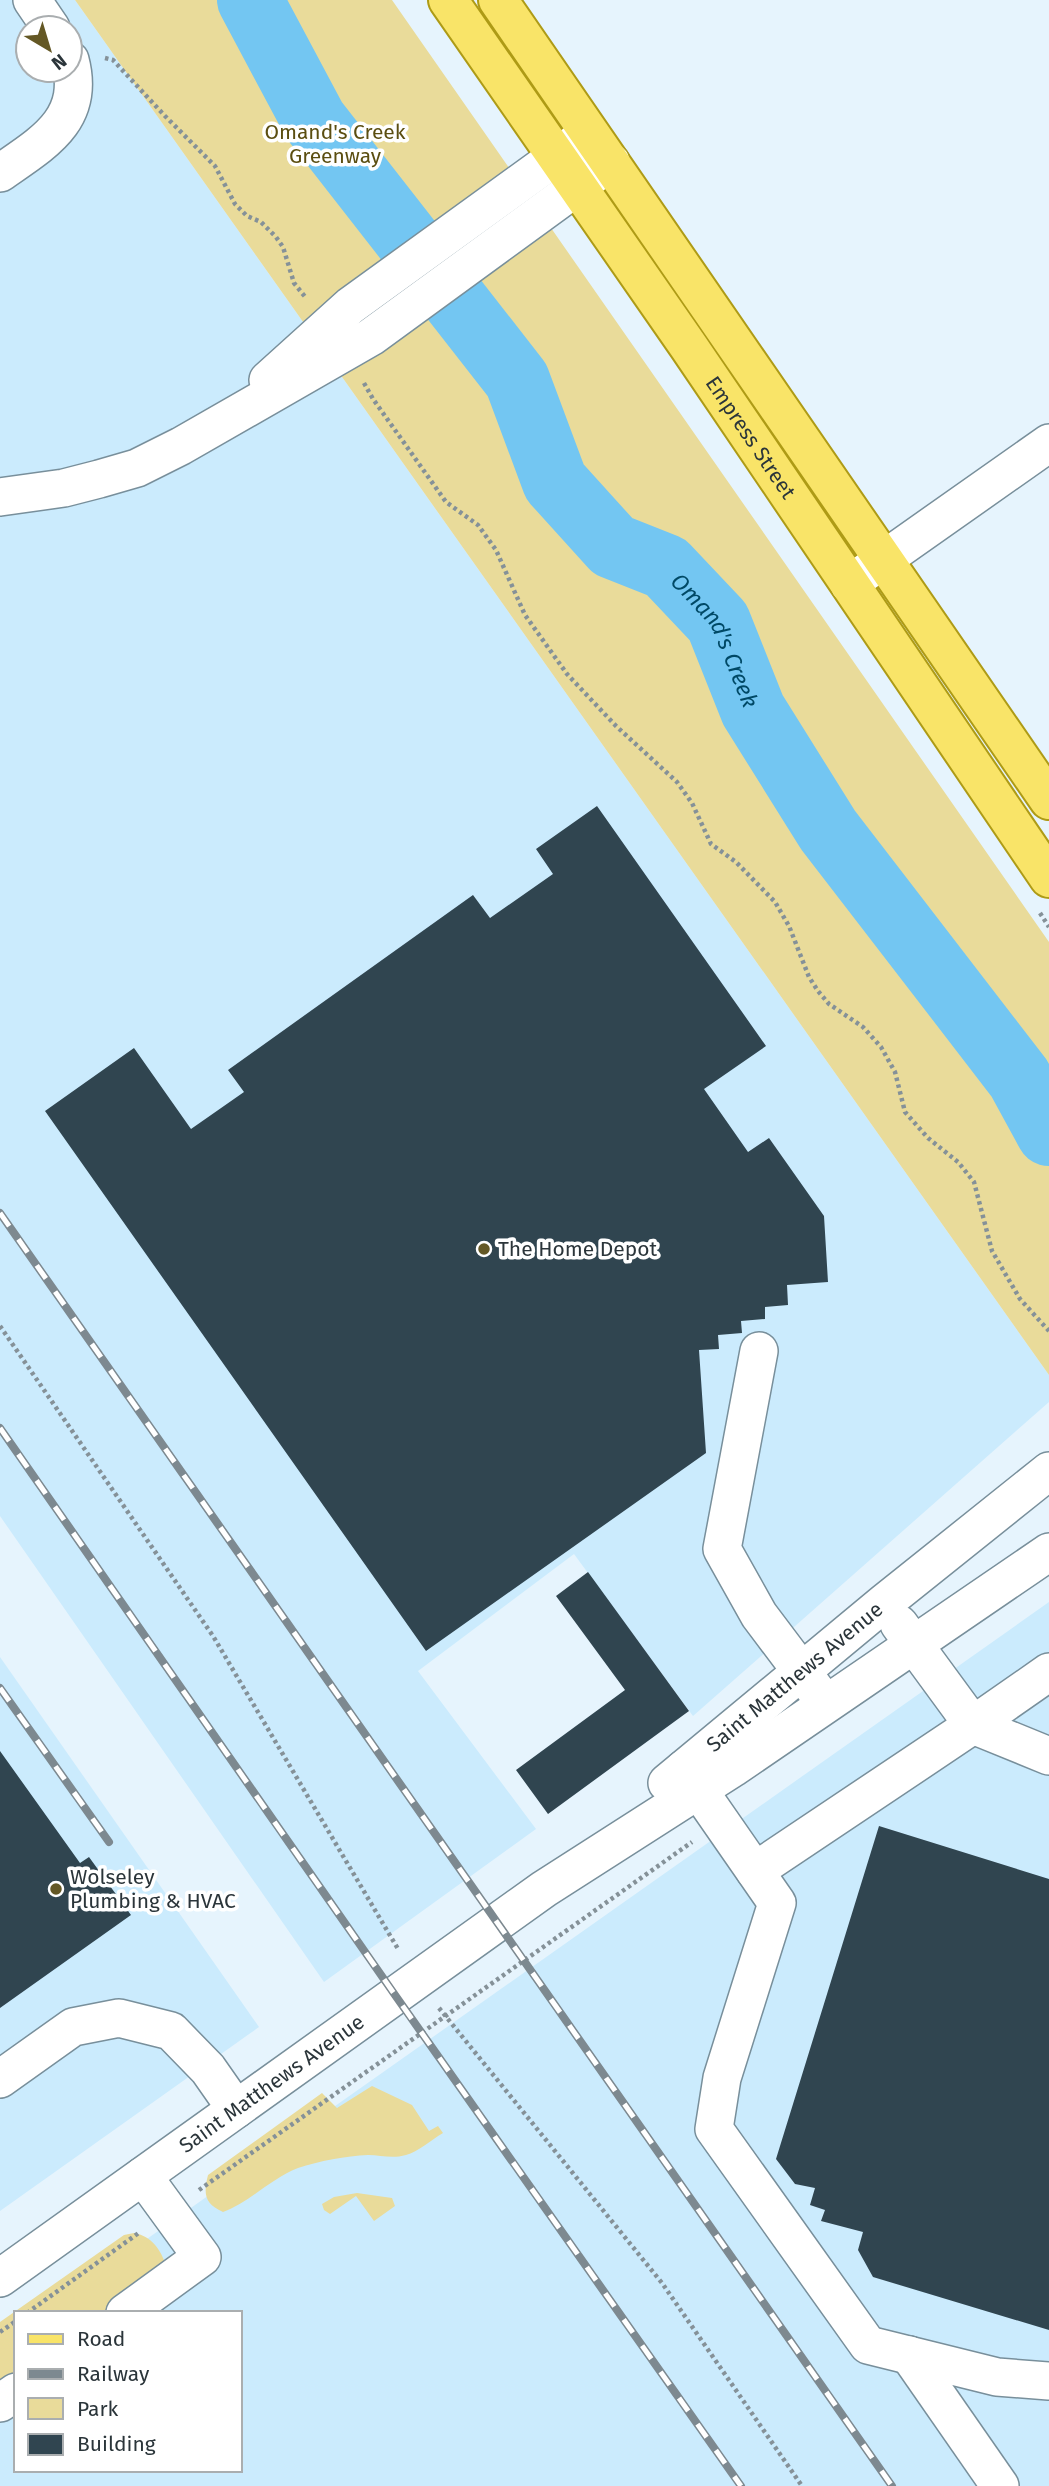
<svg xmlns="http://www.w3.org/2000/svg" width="1049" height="2486" font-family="'Fira Sans',sans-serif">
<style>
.built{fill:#cbebfd;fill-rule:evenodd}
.green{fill:#e9db9a}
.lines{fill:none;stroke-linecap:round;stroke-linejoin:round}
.river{stroke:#73c6f2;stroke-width:66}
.building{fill:#304550}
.minor-casing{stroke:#788f9b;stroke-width:40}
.major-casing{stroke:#ae9b16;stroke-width:42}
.path{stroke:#859198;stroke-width:4.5;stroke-dasharray:3.5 3.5;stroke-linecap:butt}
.minor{stroke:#fff;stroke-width:37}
.major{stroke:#f9e468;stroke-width:38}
.rail-casing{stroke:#7d8990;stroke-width:8}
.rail{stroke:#fff;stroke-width:5;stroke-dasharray:16;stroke-linecap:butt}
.poi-dot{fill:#645825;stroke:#fff;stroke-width:2.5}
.labels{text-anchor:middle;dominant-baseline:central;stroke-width:7;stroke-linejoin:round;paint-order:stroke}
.park-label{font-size:21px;fill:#5b4e11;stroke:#fff}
.street-label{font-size:21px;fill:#2b353a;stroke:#fff}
.poi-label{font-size:21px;fill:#2b353a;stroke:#fff;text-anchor:start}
.water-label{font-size:23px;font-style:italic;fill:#004966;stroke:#fff}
</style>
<rect width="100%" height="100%" fill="#e6f4fd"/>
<path class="built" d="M0,0H75L1049,1375V1402L693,1716L574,1554L418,1671L536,1829L324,1982L0,1516ZM28,28H70V70H28Z
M1049,1602V2486H0V2342L16,2331V2470H240V2313H42Z
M0,1657L259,2027L0,2211Z"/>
<path class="green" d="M75,0H392L1049,942V1375Z
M372,2086L412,2105L429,2131L438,2126L443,2133C431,2140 418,2152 406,2155C392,2159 381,2155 368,2155C346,2156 319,2161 298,2168C270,2179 250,2202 223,2212C205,2204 203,2195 208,2175L322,2093L337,2108Z
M357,2193L392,2198L395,2206L374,2221L356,2196L330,2214L324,2210L322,2204L334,2197Z
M134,2233C151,2236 161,2249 166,2266L110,2313H16V2379L0,2390V2322L124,2235Z"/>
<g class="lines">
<path class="river" id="s1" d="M250,0L314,120L517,380L555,482L613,546L666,567L718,622L753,710L828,830L1019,1078L1049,1133"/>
</g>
<path class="building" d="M597,806L766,1046L704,1089L748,1152L769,1138L824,1216L828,1282L787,1285L788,1305L765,1307V1319L741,1321L742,1333L718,1335L719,1349L699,1350L706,1453L426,1651L45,1111L134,1048L191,1129L244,1092L228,1070L473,895L490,918L553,874L536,849Z
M588,1572L689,1711L548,1814L516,1770L625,1690L556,1596Z
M0,1751L80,1863L89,1857L131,1915L0,2008Z
M879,1826L1049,1879V2330L873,2277L858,2250L863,2232L821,2221L825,2210L810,2205L815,2188L795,2184L776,2159Z"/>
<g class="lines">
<defs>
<g id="minor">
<path d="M32,0L51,28"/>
<path d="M0,173C43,143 86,120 70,60"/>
<path d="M268,380L350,306L582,138"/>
<path d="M0,497L64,488L99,479L137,468L181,446L371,337L611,162"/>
<path d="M849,584L1049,443"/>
<path d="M759,1351L722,1549L759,1615L817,1692"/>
<path d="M973,1725L1049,1672"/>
<path d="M973,1725L1049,1756"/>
<path d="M684,1769L777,1903L722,2078L714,2129L868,2345L997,2377L1049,2381"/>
<path id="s2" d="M667,1783L884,1603L1049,1471"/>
<path d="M755,1871L973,1725L899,1624"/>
<path d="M0,2079L73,2027L119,2018L171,2031L208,2069L236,2109"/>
<path id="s3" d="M0,2278L544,1889L733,1768L1049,1552"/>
<path d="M125,2313L202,2257L143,2176"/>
<path d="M909,2355L1000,2486"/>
<path d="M0,2403L16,2392"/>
</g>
<g id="major">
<path id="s4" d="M448,0L689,347L1049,878"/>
<path d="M498,0L1049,800"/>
</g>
</defs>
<use href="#minor" class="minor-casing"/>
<use href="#major" class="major-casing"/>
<path class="path" d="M105,58L113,60L165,116L215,166L235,204L247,216L261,222L276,237L283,247L294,283L306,298
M364,383L373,399L446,502L478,525L496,550L525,615L567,674L616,726L677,782L692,803L711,844L736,862L775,902L789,926L809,977L818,991L829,1004L863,1027L881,1047L895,1072L905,1112L928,1138L958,1162L974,1182L992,1251L1020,1299L1049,1331
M1040,913L1049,927
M0,1326L213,1636L398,1949
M439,2008L662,2283L802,2486
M199,2190L692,1842
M27,2313L140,2232
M0,2332L16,2321"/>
<use href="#minor" class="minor"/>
<use href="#major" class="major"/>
<defs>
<path id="rail" d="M0,1213L892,2486
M0,1428L395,1995L741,2486
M0,1688L109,1842"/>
</defs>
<use href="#rail" class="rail-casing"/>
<use href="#rail" class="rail"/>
</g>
<g class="poi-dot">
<circle cx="484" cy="1249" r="7"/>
<circle cx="56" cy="1889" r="7"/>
</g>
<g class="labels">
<g class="park-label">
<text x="335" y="132">Omand's Creek<tspan x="335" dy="24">Greenway</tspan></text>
</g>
<g class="street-label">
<text stroke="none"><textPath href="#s4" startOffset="532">Empress Street</textPath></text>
<text stroke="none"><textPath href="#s2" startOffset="166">Saint Matthews Avenue</textPath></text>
<text stroke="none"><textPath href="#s3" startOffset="334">Saint Matthews Avenue</textPath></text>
</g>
<g class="poi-label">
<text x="498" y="1249">The Home Depot</text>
<text x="70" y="1877">Wolseley<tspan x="70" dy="24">Plumbing &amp; HVAC</tspan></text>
</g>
<g class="water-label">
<text stroke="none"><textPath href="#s1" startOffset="808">Omand's Creek</textPath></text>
</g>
</g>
<rect x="14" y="2311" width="228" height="161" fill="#ffffff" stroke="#aaaeb0" stroke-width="2"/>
<rect x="28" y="2334" width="35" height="10" fill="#f9e468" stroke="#aaaeb0" stroke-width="2"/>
<text x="77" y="2346" font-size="21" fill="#2b353a">Road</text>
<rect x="28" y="2369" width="35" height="10" fill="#7d8990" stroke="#aaaeb0" stroke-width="2"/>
<text x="77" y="2381" font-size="21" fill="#2b353a">Railway</text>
<rect x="28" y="2398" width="35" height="21" fill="#e9db9a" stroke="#aaaeb0" stroke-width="2"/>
<text x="77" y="2416" font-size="21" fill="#2b353a">Park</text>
<rect x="28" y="2434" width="35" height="21" fill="#304550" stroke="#aaaeb0" stroke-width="2"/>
<text x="77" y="2451" font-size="21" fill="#2b353a">Building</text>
<g transform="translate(49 49) rotate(142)"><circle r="33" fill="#ffffff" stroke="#aaaeb0" stroke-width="2"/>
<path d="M0-5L12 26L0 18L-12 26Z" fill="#645825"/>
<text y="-10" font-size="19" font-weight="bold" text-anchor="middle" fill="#2b353a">N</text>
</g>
</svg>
